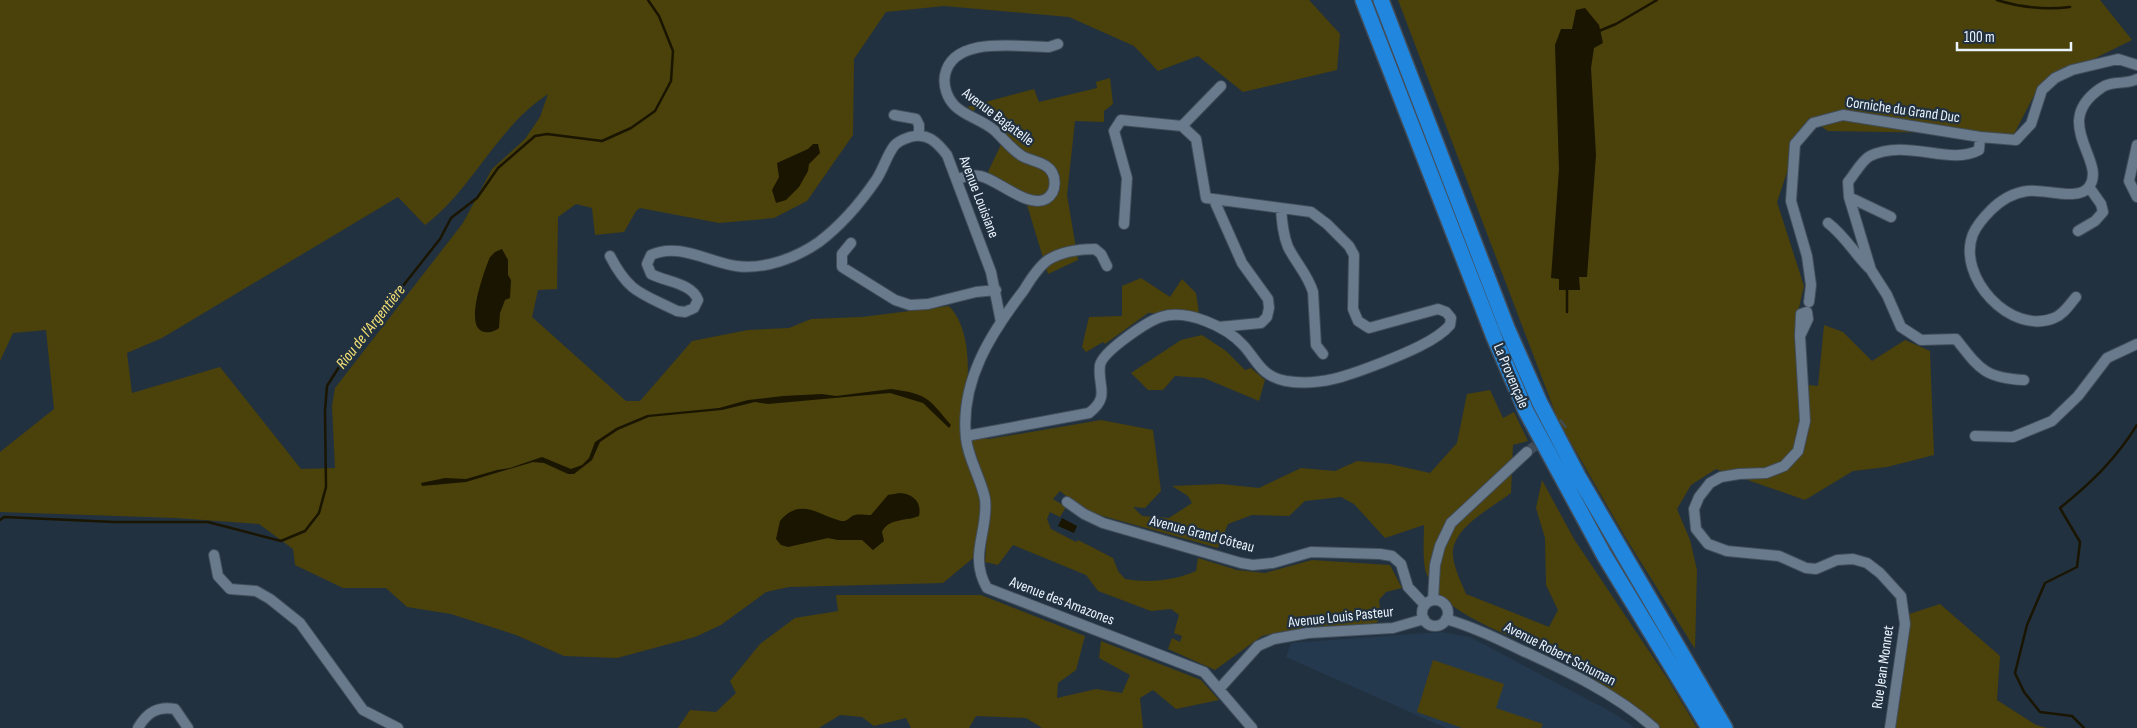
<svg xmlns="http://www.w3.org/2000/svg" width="2137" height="728" font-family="'Sofia Sans Condensed',sans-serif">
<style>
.built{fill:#25394e}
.green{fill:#4b410a;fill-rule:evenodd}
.water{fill:#1a1500}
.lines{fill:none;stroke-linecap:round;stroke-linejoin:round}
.stream{stroke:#1a1500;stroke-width:2.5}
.minor-tunnel{stroke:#404e5c;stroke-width:10;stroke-dasharray:10 5;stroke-linecap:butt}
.minor-casing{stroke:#414d5a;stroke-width:12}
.highway-casing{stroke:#414d5a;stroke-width:18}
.minor{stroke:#697a8c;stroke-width:10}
.highway{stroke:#2186dd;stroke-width:15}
.labels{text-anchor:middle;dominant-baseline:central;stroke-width:4.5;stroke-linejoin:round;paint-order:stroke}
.street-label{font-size:15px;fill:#eaf4fe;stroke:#223140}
.water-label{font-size:16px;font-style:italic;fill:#f9e374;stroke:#223140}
</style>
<rect width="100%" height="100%" fill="#223140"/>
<path class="built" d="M1441,632L1470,637L1615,714L1635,728H1446L1286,657L1291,643Z"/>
<path class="green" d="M0,0H1309L1340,34L1337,70L1243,92L1198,56L1158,71L1134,46L1069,17L944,6L886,12L854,59L853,135L807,201L774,218L719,223L640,208L636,211L624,232L595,235L592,208L576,204L558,217L557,289L538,290L532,317L626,401H640L692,341L748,330L789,328L811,319L862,317L949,306C978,337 966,397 962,436L989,439L1101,420L1153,430L1161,491L1145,508L1133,507L1142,516L1169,518L1192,503L1188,496L1172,486L1221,484L1259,488L1301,468L1335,471L1357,461L1390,464L1430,473L1457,443L1467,394L1490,390L1503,418L1514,412L1528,441L1513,445L1511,493C1493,507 1462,522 1454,545C1449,560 1461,581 1466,594L1549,627L1558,610L1546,585L1545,538L1536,508L1542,480L1574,539L1669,681L1697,728H1660L1655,721C1623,699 1591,675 1556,657C1518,636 1444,618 1427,575C1422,564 1424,538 1424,525L1385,538L1354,504L1341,497L1305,501L1289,516L1252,515L1228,524L1218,548L1085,511L1060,491L1053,499L1066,507L1060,517L1050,512L1047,519L1051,529L1076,542L1078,540L1113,558L1118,571L1125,579C1150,583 1172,581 1196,571L1198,558L1237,570L1265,573L1312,560L1390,565L1402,588L1386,592L1379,600L1381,615L1375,626L1285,631L1262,636L1215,670L1168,649L1172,638L1180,642L1182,636L1174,633L1179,615L1171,609L1151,611L1098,591L1086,575L1013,545L998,565L985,562L989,506L978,554L943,583L789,587L766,592L721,625L695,637L617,658L564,656L516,635L451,614L407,607L386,588H343L295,565L293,549L259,524L176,518L0,512V452L54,409L46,330L13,333L0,361ZM548,94L540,117L525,139L492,169L463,223L335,388L332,406L335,468L301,469L220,367L132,393L127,353L162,338L398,197L425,225C473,189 496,128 548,94Z
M1398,0H2100L2132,40L2039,86L2014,134L1828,131L1809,118L1801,131L1777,202L1804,286L1797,316L1798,384L1818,386L1824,325L1843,332L1872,361L1905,340L1930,351L1934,455L1887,467L1853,471L1805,500L1716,469L1691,485L1677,509L1690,540L1697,570L1695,649L1624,535L1558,420Z
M1110,78L1113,104L1104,111V122L1075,121L1067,195L1078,260L1048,274L1024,195L987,174L1005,136L996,126L1000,121L977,108L973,111L967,107L1034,89L1039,102L1097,88L1096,82Z
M1141,278L1170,297L1182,279L1196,293L1199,313H1148L1105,344L1103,342L1086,352L1082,347L1089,317L1122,316V286Z
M1202,335L1226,351L1245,370L1251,368L1265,380L1259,401L1204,378L1175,376L1163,390H1148L1131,373L1181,340Z
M836,595H981L1085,636L1076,670L1058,683L1057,698L1096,689L1122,693L1130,675L1099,658L1101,641L1201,680L1219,700L1176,709L1153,690L1140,698L1143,728H1042L1026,718L976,716L969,728H911L906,718L874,726L862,717L840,715L819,728H678L690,710L716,712L736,693L730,681L760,644L795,618L838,611Z
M1940,604L2000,656L1997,700L2036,725L2047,728H1894L1909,614Z
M1433,660L1504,684L1496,708L1543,724L1541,728H1462L1417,712Z"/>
<path class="water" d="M1585,8L1599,25L1603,43L1594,48L1591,68L1596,155L1587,277H1579L1580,290H1559V279L1551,278L1559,169L1555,45L1561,29H1572L1576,10Z
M813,144H818L820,153L809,164L808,171L799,187L786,200L776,203L772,190L779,177L777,163L808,149Z
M502,249L508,260V275L511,280L510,298L505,300L500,313L499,328C495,331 490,333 485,332C462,330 485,269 490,257L495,252Z
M891,389C928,394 928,398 951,425L949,428L923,403L890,393L768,404L755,402L722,410L649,417L618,430L600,442L592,460L574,474H568L544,463L533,462L466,482L422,486L421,483L445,478L466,479L497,470L510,468L542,457L571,469L582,465L589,458L595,442L616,428L647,415L719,408L748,400L783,396L822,394L836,396Z
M900,493C913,494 922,502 919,516C908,521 888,518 882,532L884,541L873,550L862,540H838L828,538L788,547L781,545L776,539L780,521C800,497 818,515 841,521C848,522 850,516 855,515C860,514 866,515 871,515L888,495Z
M1062,518L1077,526L1074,533L1058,526Z"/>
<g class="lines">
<path class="stream" d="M1997,0C2022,8 2044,10 2070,7
M1599,31L1616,24L1657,0
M1567,287V312
M0,520L4,517L114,522H208L281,541L305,531L319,513L326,487L325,411L327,386L346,356L372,325L440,239L451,218L477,198L498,168L535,136L547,134L602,141L631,128L655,111L671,81L673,51L659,16L648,0
M2084,728L2072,716L2040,712L2024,692L2015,673L2027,625L2045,583L2077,567L2080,542L2060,508C2091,483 2116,459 2137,425"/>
<path class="minor-tunnel" d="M1527,452L1564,423"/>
<defs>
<path id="minor" d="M894,115L916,119L919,125V134
M1182,126L1221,86
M1980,137L1979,150C1949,166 1907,138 1870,156C1862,160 1854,175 1848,182L1849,197L1871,270L1887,295L1901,327L1921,340L1956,339C1979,368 1984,378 2024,380
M2137,145L2129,181L2137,197
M957,179C964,177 972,174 980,176C997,179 1028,209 1046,199C1058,192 1057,173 1046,166C1039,161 1029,160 1022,156C1011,149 1003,138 994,130C982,120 965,116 955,106C947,98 943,86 945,75C953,35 1018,47 1049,47L1058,44
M1849,197L1891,217
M1214,200L1242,263L1268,299L1269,308L1267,317L1261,323L1219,327
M1281,209C1282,222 1283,235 1288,247C1296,263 1308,275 1313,292L1316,345L1323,354
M1828,223C1845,236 1854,253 1869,268
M2078,231L2095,221L2103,212L2101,204L2089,187
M851,243L842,254V267L895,300L910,305L928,304L976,292L996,290
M610,256C629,293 641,293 677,311L685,312L694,308L698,300C692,283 666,282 651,274L647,264L651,255C679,242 708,262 736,266C764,270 796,258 819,242C840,226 861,202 876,180C883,170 886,157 894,146C897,142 904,139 910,137C927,132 937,142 947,155L991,272L1001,322
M1107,266L1101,254L1095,249C1080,249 1061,252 1048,260C1038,267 1030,280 1024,290C991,333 960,381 966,438C968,459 981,478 985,499C989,531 968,555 987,588L1204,672L1252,728
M2076,297C2069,305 2064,314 2054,318C2011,336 1956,277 1973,234C1977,225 1984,217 1991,210C2001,200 2013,193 2027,191C2043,188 2078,202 2089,187C2108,161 2049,123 2101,88C2112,80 2127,85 2137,79
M1809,302L1811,285L1807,256L1791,201L1795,144L1813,123L1843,115L1980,137L2016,140L2031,124L2042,90L2055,78L2072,70L2118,59L2137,65
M1800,336L1808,319L1807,312L1801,314L1800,336L1805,421L1798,451L1784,466L1766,473L1739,474L1721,477L1710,483L1699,497L1694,509L1696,529L1708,544L1727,551L1779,556L1806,568L1816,569L1837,560L1853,559L1867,563L1880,573L1901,596L1905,624L1890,728
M966,436L1089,413C1111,396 1097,386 1100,365C1103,351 1148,321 1161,317C1187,309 1226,326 1244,346C1258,362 1261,376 1286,381C1320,387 1350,375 1381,363C1401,355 1437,341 1450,325L1451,318L1446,312L1438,309L1369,328L1358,321L1353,309L1354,255L1349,246L1327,224L1311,212L1206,198L1196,139L1182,126L1121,120L1114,131L1127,178L1124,224
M1975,436L2013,437L2052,421L2078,396L2107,358L2137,344
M1067,502L1084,514L1103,523L1241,563L1253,565L1273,563L1311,552L1380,554L1392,556L1401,564L1408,587L1425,605
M214,555L218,576L230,589L256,591L270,599L300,623L363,710L398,728
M1433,600L1435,565L1440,546L1451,523L1527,452
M1422 613a13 13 0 1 1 26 0a13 13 0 1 1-26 0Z
M1446,619C1473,627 1496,638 1521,650C1567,671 1616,694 1654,728
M1220,688L1258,646L1274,639L1308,633L1393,628L1424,619
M138,728C147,712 158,706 175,709L188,728"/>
<path id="highway" d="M1363,0L1494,337L1526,411L1604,555L1709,728
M1381,0L1507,328L1540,403L1578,476L1725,728"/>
</defs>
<use href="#minor" class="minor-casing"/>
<use href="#highway" class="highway-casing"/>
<use href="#minor" class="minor"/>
<use href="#highway" class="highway"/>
</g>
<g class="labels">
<g class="street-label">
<text transform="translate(1903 110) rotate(8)">Corniche du Grand Duc</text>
<text transform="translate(998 117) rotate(37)">Avenue Bagatelle</text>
<text transform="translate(979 197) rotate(69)">Avenue Louisiane</text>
<text transform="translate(1511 376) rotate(67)">La Provençale</text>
<text transform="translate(1202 534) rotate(15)">Avenue Grand Côteau</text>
<text transform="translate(1062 601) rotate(21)">Avenue des Amazones</text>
<text transform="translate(1341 617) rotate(-6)">Avenue Louis Pasteur</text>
<text transform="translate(1560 654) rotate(27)">Avenue Robert Schuman</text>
<text transform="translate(1883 667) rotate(-82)">Rue Jean Monnet</text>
</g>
<g class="water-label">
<text transform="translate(371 327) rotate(-52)">Riou de l'Argentière</text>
</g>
</g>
<path d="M1957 42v8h114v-8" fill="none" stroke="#eaf4fe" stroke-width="2.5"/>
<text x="1964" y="42" font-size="15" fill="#eaf4fe" stroke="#223140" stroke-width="4" paint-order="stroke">100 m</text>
</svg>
